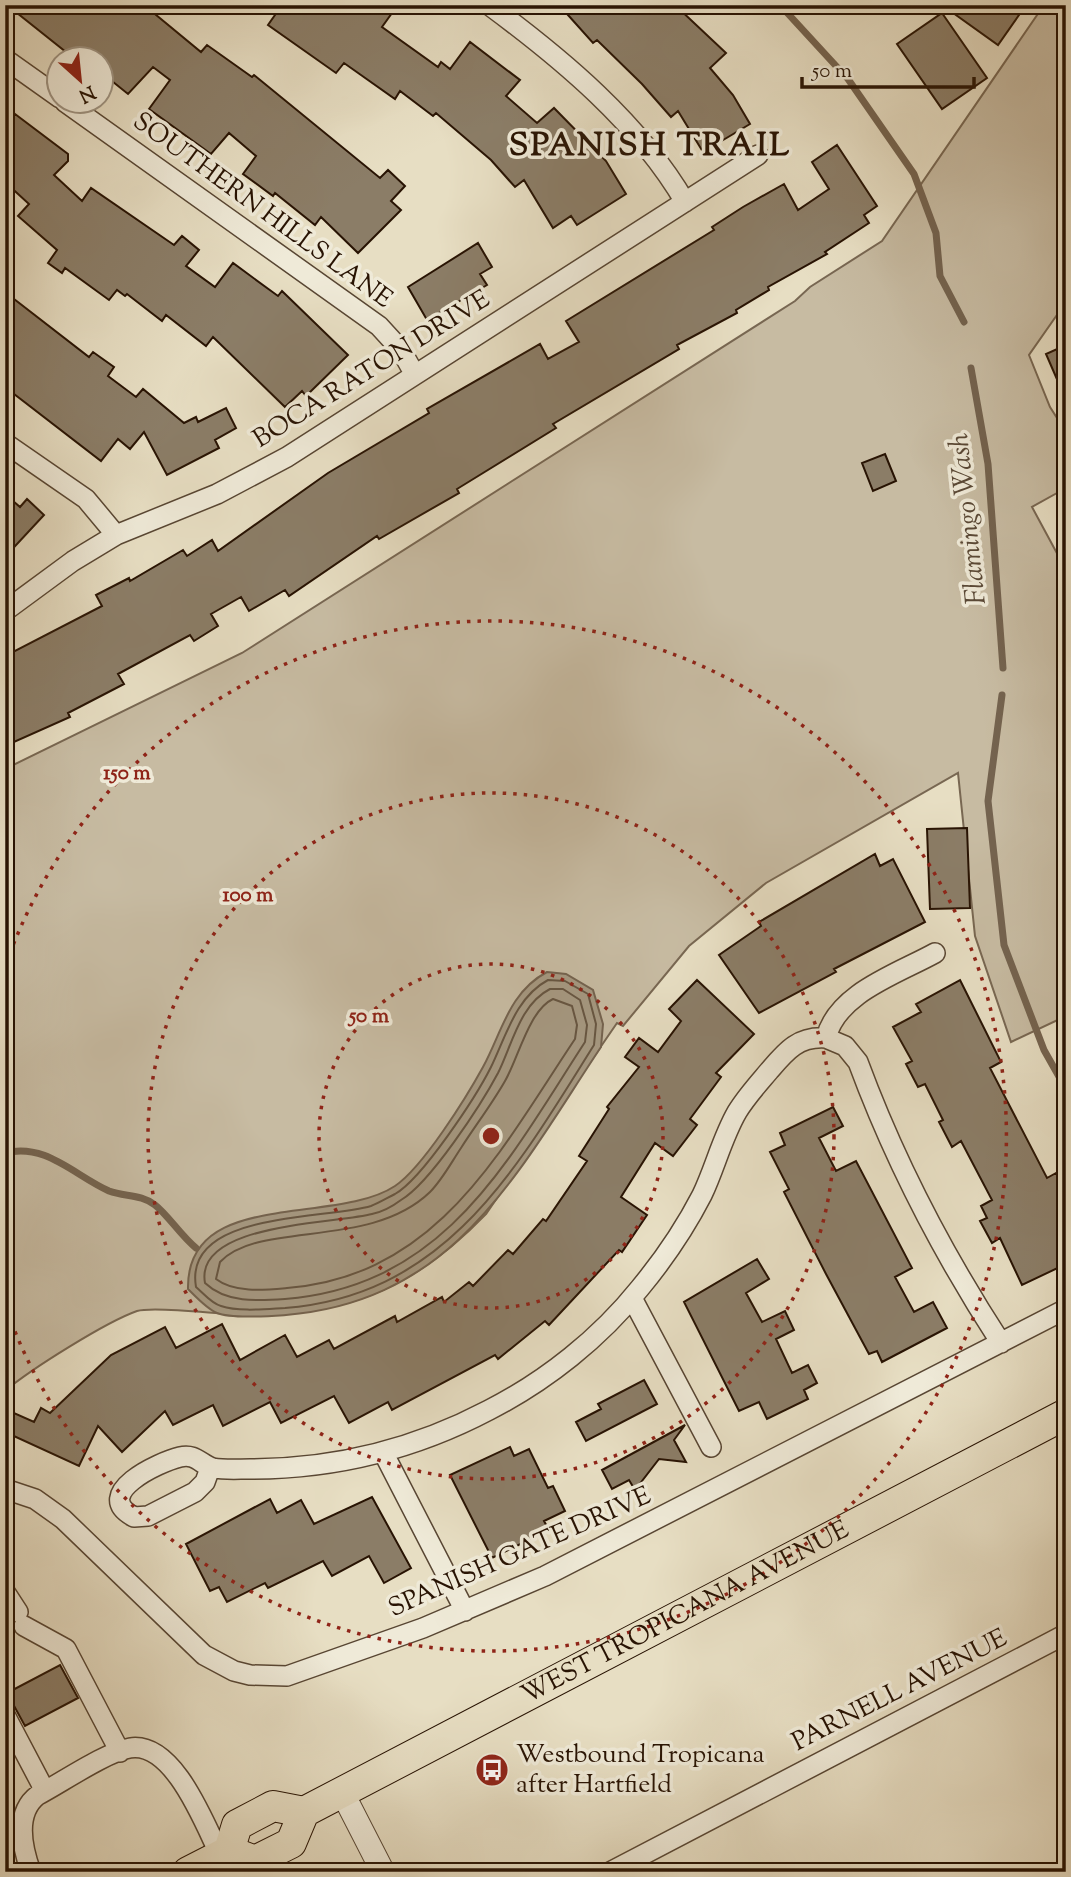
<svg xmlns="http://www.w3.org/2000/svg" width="1071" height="1877" font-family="'Sorts Mill Goudy',serif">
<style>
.green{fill:#c7bba2;stroke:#786752;stroke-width:2}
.water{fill:#a69982;stroke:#74634f;stroke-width:2}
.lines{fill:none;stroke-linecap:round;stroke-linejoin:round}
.shore{stroke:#675642;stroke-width:2}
.stream{stroke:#74634f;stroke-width:7}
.building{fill:#8b7d67;stroke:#281303;stroke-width:2}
.minor-casing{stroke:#584633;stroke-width:22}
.tertiary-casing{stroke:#584633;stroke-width:25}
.primary-casing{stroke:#281303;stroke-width:32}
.minor{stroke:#efead8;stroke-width:19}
.tertiary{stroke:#efead8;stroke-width:23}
.primary{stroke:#e7dec3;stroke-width:30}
.ring{fill:none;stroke:#8f2418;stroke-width:3.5;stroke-dasharray:3.5 7}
.labels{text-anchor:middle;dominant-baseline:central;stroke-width:7;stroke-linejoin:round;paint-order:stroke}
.street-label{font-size:26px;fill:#281303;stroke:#efead8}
.poi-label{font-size:26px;fill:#281303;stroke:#efead8;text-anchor:start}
.water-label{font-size:28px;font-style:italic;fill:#5a4936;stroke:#efead8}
.district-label{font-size:33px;font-weight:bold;letter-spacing:2px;fill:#281303;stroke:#efead8}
.centre{fill:#8f2418;stroke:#efead8;stroke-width:3.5}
.ring-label{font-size:21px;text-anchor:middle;font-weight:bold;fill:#8f2418;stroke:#efead8;stroke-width:7;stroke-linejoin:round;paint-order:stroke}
</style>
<rect width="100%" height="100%" fill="#e7dec3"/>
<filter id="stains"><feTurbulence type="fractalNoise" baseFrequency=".00286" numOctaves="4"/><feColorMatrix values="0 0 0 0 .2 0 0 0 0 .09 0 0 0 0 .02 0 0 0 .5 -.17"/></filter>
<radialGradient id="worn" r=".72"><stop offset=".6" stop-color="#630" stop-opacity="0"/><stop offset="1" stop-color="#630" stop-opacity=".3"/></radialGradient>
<path class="green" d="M1044,5H1066V302L1029,355L1050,407L1066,432V488L1032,507L1066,570V1016L1011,1042L975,936L958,773L766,883L689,946L623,1026L617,1023L486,1214C409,1294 337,1319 228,1314C209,1313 152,1306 137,1311C106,1322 31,1369 5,1391V769L242,653L795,301L810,287L882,241Z"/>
<path class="water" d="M547,972L566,974L593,990L603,1024L601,1047C517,1173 455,1301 286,1315C271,1316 231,1319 217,1313C207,1309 196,1297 188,1289C186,1188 335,1226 395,1186C423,1167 466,1098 483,1067C502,1032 509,992 547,972Z"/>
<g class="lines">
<path class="shore" d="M548,980L565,981L588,994L596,1024L594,1045C516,1169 447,1295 285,1308C266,1309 239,1312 221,1306C212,1304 203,1293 196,1287C183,1211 325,1220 371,1206C379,1203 387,1198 395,1194C422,1179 476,1097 491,1067C506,1036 516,997 548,980Z
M550,989H563L580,1000L587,1025L585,1042C507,1162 445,1286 285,1299C257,1301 226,1303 205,1283C194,1223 334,1224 372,1214C382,1212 393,1206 401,1200C430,1183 481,1105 498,1073C512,1045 520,1004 550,989Z
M553,999L572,1006L577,1025L575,1039C500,1151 438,1276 287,1288C264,1290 234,1293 216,1279L220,1262C260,1220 370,1250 430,1192C442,1180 451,1163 461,1148C475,1126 492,1104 505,1081C518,1059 529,1010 553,999Z"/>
<path class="stream" d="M780,5L848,79L914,174L936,233L940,276L964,322
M971,368L988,464L1003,668
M1002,695L988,801L1004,945L1044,1050L1066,1089
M5,1153C45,1142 75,1176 109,1191C125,1197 141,1194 155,1205C168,1215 181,1236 196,1248"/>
</g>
<path class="building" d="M7,5H144L201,52L207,45L252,77L254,75L380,178L388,170L405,186L391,201L401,210L358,253L321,217L315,225L275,193L273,196L243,174L256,156L229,133L211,154L149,109L170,80L153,67L128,94L102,73V60H76Z
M282,5H381L392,13L382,27L438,67L441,62L450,69L470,42L520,80L506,96L537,123L554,108L606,161L626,194L577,225L571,216L553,228L524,180L515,187L491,160L436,113L433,116L400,91L395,99L344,63L336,73L268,25Z
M579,5H675L726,53L710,68L733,95L750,124L703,152L678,111L671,117L642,84L597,40L593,43L568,15Z
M942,5H1026L998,45Z
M942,13L987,78L942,109L897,44Z
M15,114L68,154V161L54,175L82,201L91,188L174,245L182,236L199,250L186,266L215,287L233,263L278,296L282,291L348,355L306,396L302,391L285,407L213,337L206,346L166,315L162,321L127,294L125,296L117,290L109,300L65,268L62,273L48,263L57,250L18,216L29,204L5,182V128Z
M837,145L877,206L864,215L869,223L825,252L827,254L768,287L769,290L736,310L737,313L677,345L679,349L553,424L556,428L457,489L459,493L379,539L377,536L289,596L285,590L249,611L241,597L211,614L218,626L194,641L190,635L118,674L124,684L68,713L70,717L5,746V656L102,606L96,595L129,578L130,581L183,550L187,556L212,540L218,551L328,473L429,413L427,409L540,344L548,359L579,342L566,321L714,230L712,227L743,207L784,184L798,210L829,189L812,162Z
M478,243L492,267L480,274L487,285L427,320L408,287Z
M5,292L89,357L93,352L114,367L108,376L136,397L143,389L184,423L196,417L198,422L226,408L236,428L215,440L219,448L167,475L144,432L130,449L118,439L101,461L5,387Z
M1066,345V400L1046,354Z
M885,454L896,481L873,491L862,463Z
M5,494L20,507L27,499L44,515L5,557Z
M967,828L970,908L930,909L927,829Z
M875,854L880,866L893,859L925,922L834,969L836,972L759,1013L719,955L761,926L759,922Z
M697,980L754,1034L716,1073L721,1077L690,1119L697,1125L673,1156L655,1143L621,1197L647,1215L622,1252L619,1250L549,1325L545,1321L498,1359L495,1355L392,1410L388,1402L349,1423L334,1396L281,1423L270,1402L223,1426L213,1405L173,1425L165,1411L122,1452L98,1426L79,1466L5,1432L14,1413L34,1422L41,1408L50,1413L111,1355L165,1327L176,1348L222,1324L240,1360L285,1335L297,1357L329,1340L334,1349L395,1316L397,1322L442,1297L444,1302L469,1282L473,1286L508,1250L513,1254L543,1219L546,1221L587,1161L579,1156L609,1109L607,1107L639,1067L625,1057L639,1038L658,1052L681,1021L669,1009Z
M960,980L1001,1062L990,1068L1047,1178L1056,1173L1066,1192V1264L1022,1285L1000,1238L992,1243L980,1221L987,1218L981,1206L992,1200L961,1141L952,1147L939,1122L943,1120L925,1084L918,1087L906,1064L912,1061L893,1027L921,1012L916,1004Z
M833,1107L843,1126L819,1138L836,1171L856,1161L912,1268L895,1277L914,1312L933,1302L947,1328L882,1362L877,1351L869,1354L826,1274L784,1192L789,1189L770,1152L785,1145L780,1133Z
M757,1259L769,1279L746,1293L762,1322L785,1311L794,1330L776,1339L792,1373L808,1365L817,1383L804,1390L808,1399L767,1419L759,1402L739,1411L684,1302Z
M644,1380L657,1404L586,1441L576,1422L601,1409L598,1404Z
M685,1425L674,1440L686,1462L659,1459L635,1490L629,1480L612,1489L602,1470Z
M510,1447L514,1456L529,1449L548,1488L553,1486L565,1511L544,1521L549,1530L492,1558L450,1475Z
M372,1497L411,1568L384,1583L369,1556L332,1576L323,1561L268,1588L265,1583L227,1602L219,1587L210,1591L186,1544L270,1499L277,1513L301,1500L314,1524Z
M60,1665L78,1698L25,1726L7,1693Z"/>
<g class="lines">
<defs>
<path id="minor" d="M489,5C562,59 639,123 685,202
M5,59L60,98
M65,102L379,326L401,350L415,375
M5,443L86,499L116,535
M5,611L73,561L116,535L217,494L287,457L758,155
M826,1038L845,1046L858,1062C895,1162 943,1254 1001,1343
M632,1298L711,1447
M383,1452L465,1611
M210,1468L205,1482L195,1492L148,1516L134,1517C90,1494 159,1462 180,1457C196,1453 201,1465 213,1468C225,1470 238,1469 250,1469C333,1469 415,1449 489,1410C546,1381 600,1338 640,1288C664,1259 685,1228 702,1195C715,1168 722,1138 737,1112C746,1097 758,1084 769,1071C786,1051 798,1036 826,1038C837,993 897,974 935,953
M5,1489L35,1499L63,1519L204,1655L234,1671L250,1675L287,1676L423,1628L545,1576L1066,1309
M5,1592L18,1612
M24,1626L66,1649L120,1752
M5,1715L45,1791
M31,1872C22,1847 14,1813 38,1795C61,1783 106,1752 130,1748C174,1741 205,1825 220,1855
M610,1872L1066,1634"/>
<path id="tertiary" d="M342,1792L383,1872"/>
<g id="primary">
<path id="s1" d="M229,1851L255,1861L291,1843L304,1812L1066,1414"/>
<path d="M229,1851L237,1825L273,1806L304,1812"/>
<path d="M188,1872L229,1851"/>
</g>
</defs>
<use href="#minor" class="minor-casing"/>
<use href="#tertiary" class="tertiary-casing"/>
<use href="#primary" class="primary-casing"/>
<use href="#minor" class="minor"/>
<use href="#tertiary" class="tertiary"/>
<use href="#primary" class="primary"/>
</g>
<g class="ring">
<circle cx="491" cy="1136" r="172"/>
<circle cx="491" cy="1136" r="343"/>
<path d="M6 964A515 515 0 1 1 6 1308"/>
</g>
<defs>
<symbol id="bus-disc" viewBox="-11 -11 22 22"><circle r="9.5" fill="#8f2418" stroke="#efead8"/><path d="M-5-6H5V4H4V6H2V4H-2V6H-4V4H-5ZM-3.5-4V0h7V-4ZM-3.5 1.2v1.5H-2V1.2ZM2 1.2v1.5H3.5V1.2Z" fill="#fff"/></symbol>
</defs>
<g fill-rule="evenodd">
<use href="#bus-disc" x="473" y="1751" width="38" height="38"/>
</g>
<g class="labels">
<g class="street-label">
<text transform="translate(262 211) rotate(36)">SOUTHERN HILLS LANE</text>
<text transform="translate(372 370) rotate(-32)">BOCA RATON DRIVE</text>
<text transform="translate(520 1553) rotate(-24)">SPANISH GATE DRIVE</text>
<text stroke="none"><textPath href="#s1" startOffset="532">WEST TROPICANA AVENUE</textPath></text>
<text transform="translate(900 1691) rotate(-27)">PARNELL AVENUE</text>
</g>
<g class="poi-label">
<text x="516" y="1755">Westbound Tropicana<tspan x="516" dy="30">after Hartfield</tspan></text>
</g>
<g class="water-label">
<text transform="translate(969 519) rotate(-96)">Flamingo Wash</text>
</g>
<g class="district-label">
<text x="650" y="147">SPANISH TRAIL</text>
</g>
</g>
<circle cx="491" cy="1136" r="10" class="centre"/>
<g class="ring-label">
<text x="127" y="779">150 m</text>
<text x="248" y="901">100 m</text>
<text x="369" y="1022">50 m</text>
</g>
<rect width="1071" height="1877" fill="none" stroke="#e7dec3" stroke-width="28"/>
<rect x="7" y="7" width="1057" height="1863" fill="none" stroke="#281303" stroke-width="3.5"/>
<rect x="14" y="14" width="1043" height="1849" fill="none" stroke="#281303" stroke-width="2"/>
<g transform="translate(80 80) rotate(153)"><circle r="33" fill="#efead8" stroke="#9f9483" stroke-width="2"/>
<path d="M0-5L12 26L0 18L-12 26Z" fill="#8f2418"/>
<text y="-10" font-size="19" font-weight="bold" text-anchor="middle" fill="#281303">N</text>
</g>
<path d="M802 77v10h172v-10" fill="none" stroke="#281303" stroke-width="3.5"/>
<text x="812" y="77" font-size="21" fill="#281303" stroke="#efead8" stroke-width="5" paint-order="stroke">50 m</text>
<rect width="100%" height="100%" filter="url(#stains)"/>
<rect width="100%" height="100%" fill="url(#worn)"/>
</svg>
